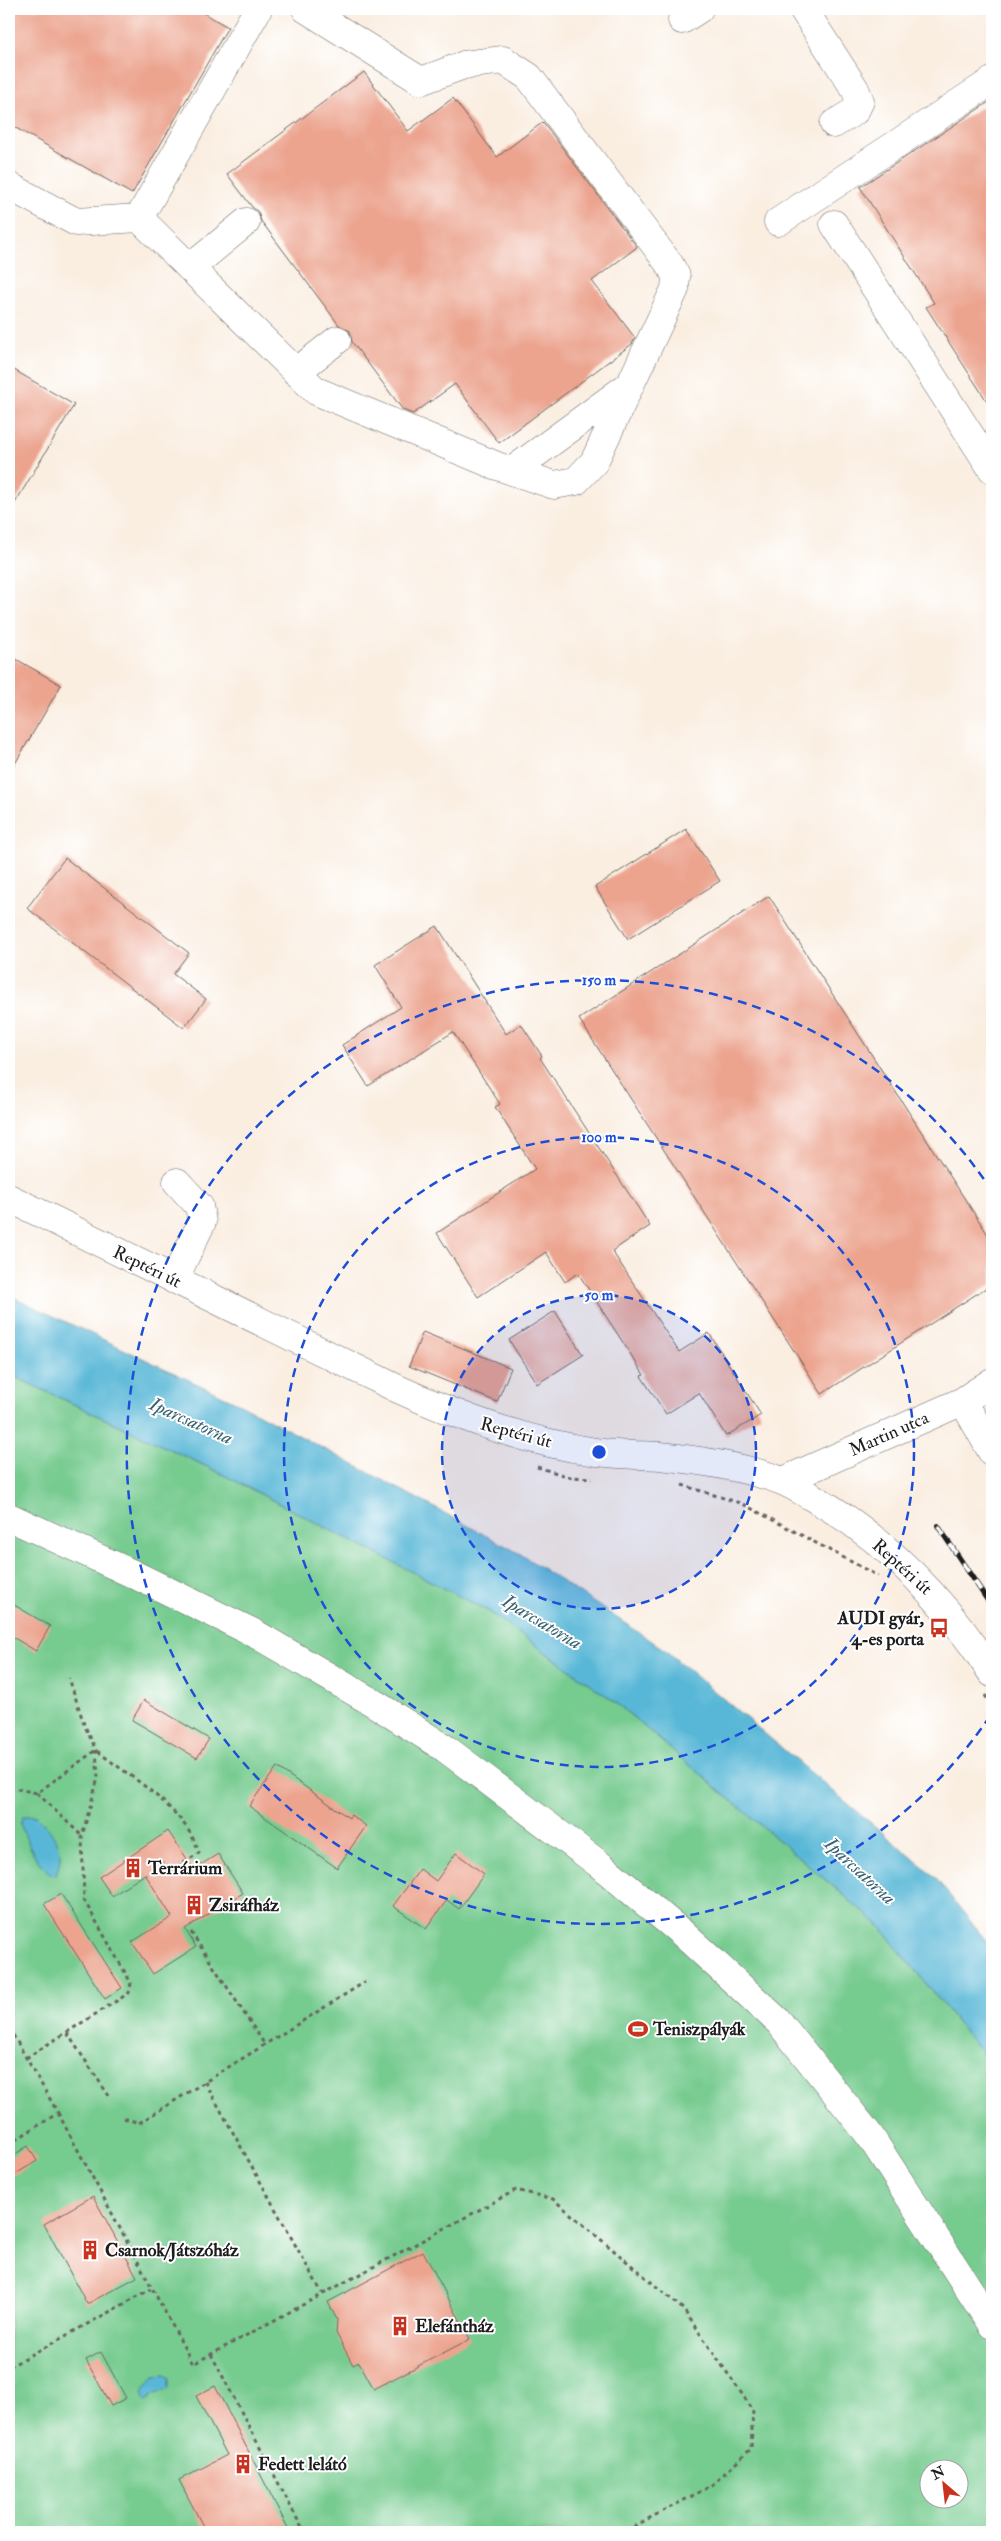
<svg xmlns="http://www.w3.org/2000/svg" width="1001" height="2541" font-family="'IM FELL Double Pica',serif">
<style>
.green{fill:#76cb8f;stroke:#497456;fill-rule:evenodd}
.water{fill:#58b7d7;stroke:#3a6a7a}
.building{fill:#eca48f}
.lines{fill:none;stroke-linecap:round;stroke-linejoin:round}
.minor-casing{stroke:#6a6661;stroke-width:29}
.path{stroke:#6a6661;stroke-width:3;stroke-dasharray:4 4;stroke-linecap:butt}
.minor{stroke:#fff;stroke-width:28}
.rail-casing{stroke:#1c1c1c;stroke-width:5.5}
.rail{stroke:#fff;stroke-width:4;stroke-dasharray:11;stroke-linecap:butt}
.ring{fill:none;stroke:#1d4ed8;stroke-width:2.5;stroke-dasharray:9 6}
.labels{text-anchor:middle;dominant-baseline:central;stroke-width:4;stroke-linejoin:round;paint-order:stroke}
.street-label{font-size:18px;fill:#1c1c1c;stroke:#fff}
.poi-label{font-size:18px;font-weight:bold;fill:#1c1c1c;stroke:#fff;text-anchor:start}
.water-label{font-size:19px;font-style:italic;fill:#376270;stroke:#fff}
.centre{fill:#1d4ed8;stroke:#fff;stroke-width:2.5}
.ring-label{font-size:15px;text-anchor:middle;font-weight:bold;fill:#1d4ed8;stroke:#fff;stroke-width:4;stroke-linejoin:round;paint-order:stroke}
</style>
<rect width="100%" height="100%" fill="#fff"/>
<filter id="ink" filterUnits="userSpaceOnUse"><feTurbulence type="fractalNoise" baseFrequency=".02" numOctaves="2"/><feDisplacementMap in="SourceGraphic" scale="10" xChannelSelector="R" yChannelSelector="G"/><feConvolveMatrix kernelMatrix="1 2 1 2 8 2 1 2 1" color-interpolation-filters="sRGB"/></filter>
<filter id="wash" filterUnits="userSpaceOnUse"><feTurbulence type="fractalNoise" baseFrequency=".0096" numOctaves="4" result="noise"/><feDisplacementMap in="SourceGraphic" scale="20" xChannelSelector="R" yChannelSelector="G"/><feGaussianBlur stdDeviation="1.12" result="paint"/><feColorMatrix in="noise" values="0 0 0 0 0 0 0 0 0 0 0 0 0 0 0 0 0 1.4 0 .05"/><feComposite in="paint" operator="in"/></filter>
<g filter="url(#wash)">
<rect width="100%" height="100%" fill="#faeee1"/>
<path class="green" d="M9,1374L214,1470L488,1611L615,1702L878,1924L992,2066V2532H9ZM928,2468H958V2498H928Z"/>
<path class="water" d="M9,1295L242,1405L519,1553L665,1650L933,1875L992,1948V2066L878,1924L615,1702L488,1611L214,1470L9,1374Z
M23,1816H36C54,1834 67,1847 56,1874L53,1875C36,1866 28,1842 20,1824Z
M164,2375L169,2377V2389L155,2394L145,2402L142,2393L154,2376Z"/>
<g id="blocks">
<path class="building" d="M9,9H196L228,27L132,194L9,124Z
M364,72L408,131L453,98L497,157L543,122L637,247L592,281L635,338L632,344L499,443L455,384L413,414L403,410L352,342L350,331L339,325L261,221L258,212L252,207L227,174Z
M992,100V409L926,307L934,303L860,187Z
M9,367L74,405L9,513Z
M9,655L61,685L9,774Z
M686,829L720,881L628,939L595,887Z
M65,858L189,953L173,974L206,999L184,1028L27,908Z
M769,896L992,1241V1284L822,1394L579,1019Z
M437,926L506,1034L521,1024L542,1056L540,1058L650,1226L612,1251L679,1352L709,1333L761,1415L726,1436L699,1393L666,1414L641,1376L644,1375L578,1273L565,1282L546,1252L478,1297L437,1233L535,1169L495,1107L500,1104L453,1032L368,1086L342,1045L401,1007L375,965Z
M555,1311L583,1355L537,1384L509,1340Z
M423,1332L511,1368L497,1402L409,1366Z
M9,1602L50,1626L36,1651L9,1635Z
M144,1700L209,1739L197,1758L132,1720Z
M277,1767L349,1818L351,1815L366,1826L337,1868L249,1806Z
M168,1831L194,1869L218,1854L243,1893L185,1929L196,1947L153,1974L132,1942L172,1917L145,1874L112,1896L99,1877Z
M456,1853L484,1874L459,1909L447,1900L426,1929L393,1906L420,1869L436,1881Z
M61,1894L122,1988L105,1999L44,1904Z
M28,2146L37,2161L9,2178V2158Z
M93,2196L137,2277L87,2304L44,2224Z
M423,2251L470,2339L374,2389L359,2362L353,2365L336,2333L337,2320L328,2302Z
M101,2352L126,2398L111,2406L86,2360Z
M215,2386L290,2532H206L179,2480L227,2455L196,2396Z"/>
</g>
</g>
<g filter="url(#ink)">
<use href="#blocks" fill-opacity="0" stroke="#6a6661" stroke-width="1"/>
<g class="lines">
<defs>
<path id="minor" d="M803,9L855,89L860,101L855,111L834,124
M682,20L699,9
M9,186L76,222L139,218L258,9
M139,218L316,391L497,466L554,485L576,481L594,462L675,289L676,276L670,265L529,77L503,60L464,65L421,81L306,9
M778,222L992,81
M834,224L992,469
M190,268L246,222
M296,372L337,340
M512,471L628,386
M9,1198L398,1389C463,1418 524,1441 596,1452C617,1455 639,1455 660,1456C698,1460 746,1467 782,1481C793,1485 803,1492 812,1497C886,1539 946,1602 992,1673
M174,1280L202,1222L199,1206L177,1182
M963,1401L992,1452
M783,1481L963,1401L992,1382
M9,1517L133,1574L254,1633L377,1705L446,1749L599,1864L682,1933L779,2022L870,2136L992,2325"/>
</defs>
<use href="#minor" class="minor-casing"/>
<path class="path" d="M537,1467L570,1477L592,1478
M682,1485L743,1504L878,1576
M985,1695L992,1707
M9,1787L37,1793L96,1750C131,1778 186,1808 199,1853L169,1872L163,1862
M37,1793L82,1836
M191,1932L265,2045
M9,2028L58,2113L9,2144
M67,2033L109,2096
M26,2058L129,1993L131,1983L84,1900L82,1836L98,1778L96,1750L84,1724L69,1678
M205,2082L322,2293
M58,2113L193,2364L516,2190L553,2199L683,2309L753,2410L751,2449L711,2486L623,2532
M124,2118L139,2123L365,1982
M211,2354L304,2532
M9,2367L151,2289"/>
<use href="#minor" class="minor"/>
<defs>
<path id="rail" d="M938,1526L992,1607"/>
</defs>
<use href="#rail" class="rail-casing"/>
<use href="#rail" class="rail"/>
</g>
</g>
<circle cx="599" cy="1452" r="157" fill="#1d4ed8" fill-opacity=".12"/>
<g class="ring">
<circle cx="599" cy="1452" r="157"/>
<circle cx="599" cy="1452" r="315"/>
<path d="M990 1716A472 472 0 1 1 990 1188"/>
</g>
<defs>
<symbol id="bus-bare" viewBox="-9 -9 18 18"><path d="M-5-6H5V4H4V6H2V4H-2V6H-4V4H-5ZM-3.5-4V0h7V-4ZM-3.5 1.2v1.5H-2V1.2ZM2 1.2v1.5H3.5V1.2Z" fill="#c8321e" stroke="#fff" stroke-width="2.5" paint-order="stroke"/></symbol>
<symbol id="building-bare" viewBox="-9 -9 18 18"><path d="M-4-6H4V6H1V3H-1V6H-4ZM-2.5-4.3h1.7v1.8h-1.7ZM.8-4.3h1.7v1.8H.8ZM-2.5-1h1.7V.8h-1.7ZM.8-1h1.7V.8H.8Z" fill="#c8321e" stroke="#fff" stroke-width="2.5" paint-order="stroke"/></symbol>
<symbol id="stadium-bare" viewBox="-9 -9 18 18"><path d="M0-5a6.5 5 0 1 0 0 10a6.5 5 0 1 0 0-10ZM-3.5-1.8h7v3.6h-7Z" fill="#c8321e" stroke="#fff" stroke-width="2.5" paint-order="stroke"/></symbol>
</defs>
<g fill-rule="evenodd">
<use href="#bus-bare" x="925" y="1614" width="28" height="28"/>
<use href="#building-bare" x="119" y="1854" width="28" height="28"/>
<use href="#building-bare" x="180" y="1891" width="28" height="28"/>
<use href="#stadium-bare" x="624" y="2015" width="28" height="28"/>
<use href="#building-bare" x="76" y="2236" width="28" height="28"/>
<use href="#building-bare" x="386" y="2312" width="28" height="28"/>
<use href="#building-bare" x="229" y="2450" width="28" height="28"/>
</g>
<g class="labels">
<g class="street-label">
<text transform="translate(147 1267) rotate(26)">Reptéri út</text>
<text transform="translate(516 1433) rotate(15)">Reptéri út</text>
<text transform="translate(889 1434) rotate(-24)">Martin utca</text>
<text transform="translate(902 1567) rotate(42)">Reptéri út</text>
</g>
<g class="poi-label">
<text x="924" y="1618" text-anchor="end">AUDI gyár,<tspan x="924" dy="21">4-es porta</tspan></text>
<text x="148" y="1868">Terrárium</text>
<text x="209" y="1905">Zsiráfház</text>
<text x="653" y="2029">Teniszpályák</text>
<text x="105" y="2250">Csarnok/Játszóház</text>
<text x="415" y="2326">Elefántház</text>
<text x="258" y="2464">Fedett lelátó</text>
</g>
<g class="water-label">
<text transform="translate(191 1421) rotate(24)">Iparcsatorna</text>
<text transform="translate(542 1622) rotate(31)">Iparcsatorna</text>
<text transform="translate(860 1871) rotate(43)">Iparcsatorna</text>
</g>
</g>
<circle cx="599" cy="1452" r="8" class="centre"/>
<g class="ring-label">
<text x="599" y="985">150 m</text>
<text x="599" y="1142">100 m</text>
<text x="599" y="1300">50 m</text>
</g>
<rect width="1001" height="2541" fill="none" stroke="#fff" stroke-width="30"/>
<g transform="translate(944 2484) rotate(332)"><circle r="24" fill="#ffffff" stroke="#a4a4a4"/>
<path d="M0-4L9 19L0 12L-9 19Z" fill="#c8321e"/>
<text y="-8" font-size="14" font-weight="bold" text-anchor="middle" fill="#1c1c1c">N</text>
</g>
</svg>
